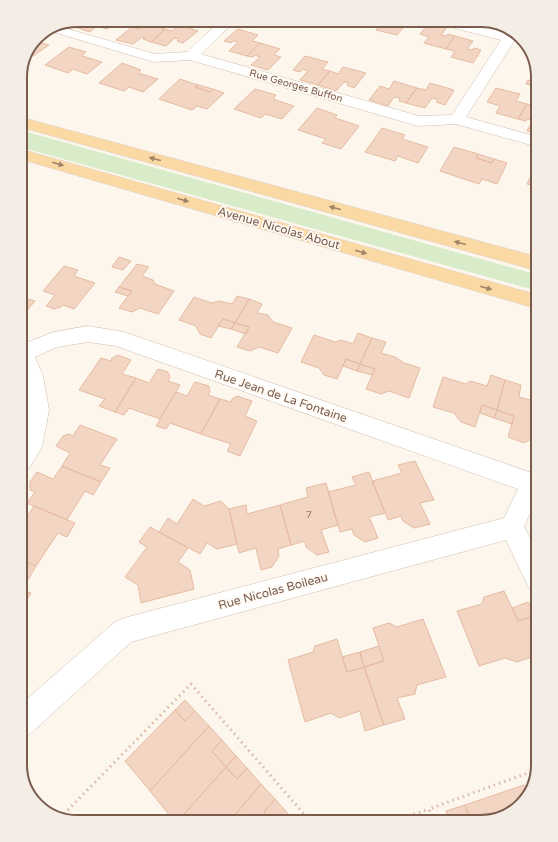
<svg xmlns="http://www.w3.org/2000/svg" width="558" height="842" font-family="'Varela Round',sans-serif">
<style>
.green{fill:#d8ecc9}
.building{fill:#f3d5c3;stroke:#e6bba3}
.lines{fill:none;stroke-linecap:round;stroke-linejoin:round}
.minor-casing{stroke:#d1beb0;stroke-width:1}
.major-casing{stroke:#dad1cd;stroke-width:1}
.path{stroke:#d9b8a5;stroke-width:3;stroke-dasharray:1.5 4;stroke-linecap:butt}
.minor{fill:#fff;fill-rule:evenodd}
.major{fill:#fbd9a5;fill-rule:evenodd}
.oneway{fill:#a18267}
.labels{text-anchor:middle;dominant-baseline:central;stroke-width:3.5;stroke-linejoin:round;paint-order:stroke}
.far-street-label{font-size:10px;fill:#7a5c4d;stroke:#fffaf3}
.number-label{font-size:10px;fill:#987a6a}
.street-label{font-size:12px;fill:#7a5c4d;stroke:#fffaf3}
.rim{fill:none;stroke:#7a5c4d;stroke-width:2}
</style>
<rect width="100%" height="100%" fill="#fdf6ec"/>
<path class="green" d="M20,130L538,275V291L20,147Z"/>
<path class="building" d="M77,20H85L75,27L66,25Z
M85,20H119L107,29L100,27L103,25L99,24L90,32L75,27Z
M341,20H365L360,25Z
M375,20H396L394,23L398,24L400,22L407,23L397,35L376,30L380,24L373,22Z
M430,22L448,26L441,35L446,36L448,34L455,36L446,49L424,43L429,37L420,34Z
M146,24L165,29L151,42L143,39L145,38L142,37L133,44L116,40L132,27L139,29Z
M179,25L198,31L183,43L177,41L179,39L175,38L166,46L151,42L165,29L172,31Z
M238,29L258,35L252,41L260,43L247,56L229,51L238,42L233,41L231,43L224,41Z
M455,36L473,41L467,49L472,50L474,48L481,50L473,63L451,57L455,51L446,49Z
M35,41L49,45L33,56L29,55Z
M260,43L280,49L274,55L281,57L268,70L251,65L260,57L255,55L253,57L247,56Z
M69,47L86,52L82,56L102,62L87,74L73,69L68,73L45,65Z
M305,56L328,62L322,69L330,71L318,85L300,80L308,71L303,69L300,72L293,70Z
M122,63L141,70L138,73L158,79L143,92L129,87L124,91L99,83Z
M343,67L366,73L354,88L347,85L349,83L344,82L336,91L318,85L330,71L338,74Z
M180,79L198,85L195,87L210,92L213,89L224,93L207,109L197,106L192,110L159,99Z
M528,80L537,83L536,86L526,84Z
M394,81L417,88L406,103L399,101L400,98L394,97L388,106L369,100L380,86L389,89Z
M430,83L454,90L445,105L436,102L438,100L432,98L425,108L406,103L417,88L426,90Z
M198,85L213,89L210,92L195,87Z
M496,88L520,94L516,101L527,104L518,119L496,113L500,106L487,102Z
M255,89L276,95L273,99L294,106L282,119L265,114L261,118L234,109Z
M527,104L538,107V134L527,131L533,120L527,119L526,121L518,119Z
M317,108L337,115L335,118L359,126L341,149L322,143L326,139L298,130Z
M382,128L405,135L402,139L428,147L418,163L398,156L395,161L365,152Z
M454,147L478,154L476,158L492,163L494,159L507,163L497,184L482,179L479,184L440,171Z
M478,154L494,159L492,163L476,158Z
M538,162V187L527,184Z
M119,257L131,261L123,270L112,267Z
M137,264L149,267L142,276L153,280L155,284L174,291L158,314L140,308L132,312L119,308L132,291L119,287Z
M64,266L78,270L74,276L95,283L74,309L63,305L61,307L54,309L46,306L55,295L43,291Z
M119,287L132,291L128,296L115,292Z
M237,296L249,299L235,323L223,319L211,338L200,334L196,326L179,320L194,297L212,303L219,301L232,304Z
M23,298L35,301L20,319V302Z
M249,299L262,304L257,313L268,315L273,322L292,328L278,353L259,347L250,351L237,347L249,327L235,323Z
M223,319L235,323L231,329L218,326Z
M235,323L249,327L246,334L231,329Z
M358,333L372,338L360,364L346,359L337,379L324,375L319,368L301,362L314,335L335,342L341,340L353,344Z
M372,338L386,342L381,353L395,357L404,363L420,368L409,398L389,391L381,394L366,389L375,369L360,364Z
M118,355L131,360L122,374L136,378L115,412L99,406L105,399L79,390L101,358L111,361L112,358Z
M346,359L360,364L357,371L343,366Z
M360,364L375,369L372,375L357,371Z
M158,369L168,372L170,377L168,381L180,385L160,419L129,408L124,415L115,412L136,378L149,383Z
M491,375L505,380L497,410L482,405L475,427L461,422L454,413L433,407L443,377L466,384L470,381L487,386Z
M505,380L521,385L519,397L534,401L538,406V441L531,439L524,443L508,437L514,416L497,410Z
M195,382L209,386L210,392L208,395L220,399L201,434L170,423L166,429L156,426L176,392L187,396Z
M237,396L252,401L245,416L257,421L240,456L227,451L231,444L201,434L220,399L231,402L232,399Z
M482,405L497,410L494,418L480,413Z
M497,410L514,416L512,424L494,418Z
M80,425L117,439L100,465L110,468L101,482L62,466L70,453L56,446L63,436L69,434L73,436Z
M415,461L434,500L420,503L430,524L414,528L403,521L401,516L388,520L372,481L402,473L398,465Z
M62,466L101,482L93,495L85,491L67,520L27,503L35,492L30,490V482L37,472L53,479Z
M369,472L385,513L369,517L378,538L365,542L354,535L352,529L340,532L328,492L356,485L352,477Z
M326,483L338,525L321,530L329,552L317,555L306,547L305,541L291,545L280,505L308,497L306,488Z
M193,499L204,506L221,501L229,509L237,544L217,549L207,543L200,554L159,532L168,518L177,524Z
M246,505L247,514L280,505L291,545L278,549L279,556L272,567L261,570L256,548L239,553L229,509Z
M34,506L75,523L67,537L58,533L36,566L20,559V518L25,520Z
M150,527L188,548L178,562L190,570L194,589L141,603L138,585L125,577L147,547L139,542Z
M20,559L36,566L22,590L31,593L20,611Z
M504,591L518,621L535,616L538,623V663L535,656L517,662L505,658L479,666L457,611L482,604L484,597Z
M528,602L535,616L518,621L512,608Z
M423,619L446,677L417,685L415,694L397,698L405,719L384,725L364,667L384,661L373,628L389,623L397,627Z
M337,639L347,672L364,667L384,725L365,731L360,711L339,718L331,713L305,722L288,660L313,652L315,646Z
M379,646L384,661L364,667L360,652Z
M360,652L364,667L347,672L342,657Z
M185,700L195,711L185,721L175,710Z
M175,710L185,721L195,711L209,726L150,791L125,761Z
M209,726L222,740L212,751L226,767L177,822H175L150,791Z
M222,740L236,756L226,767L212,751Z
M236,756L247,768L237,779L226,767Z
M226,767L237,779L247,768L261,784L229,822H192L185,813Z
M261,784L275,799L264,812L273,822H229Z
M524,785L529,795L509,814L481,822H471L465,805Z
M275,799L289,815L283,822H273L264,812Z
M465,805L471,822H450L446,811Z
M289,815L296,822H283Z"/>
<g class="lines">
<defs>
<path id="minor" d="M221,20H236L201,54L419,116L452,115L501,40L435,23L433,20H456L514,35L516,38L466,117L538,137V147L456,124L418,126L190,60L154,62L50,31L61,27L155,54L187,52Z
M88,326L124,332L538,475V497L524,526L538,553V591L529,588L506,540L131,642L30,734L20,738V705L115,622L124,618L504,518L518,489L116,346L88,342L57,347L35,357L43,376L49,410L42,447L28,470L20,473V444L27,410L20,372V345L54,332Z"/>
<path id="major" d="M20,117L538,257V271L20,127Z
M20,149L538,295V309L20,159Z"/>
</defs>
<use href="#minor" class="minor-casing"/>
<use href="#major" class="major-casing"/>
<path class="path" d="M60,818L191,684L311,822
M393,822L429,809
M433,822L429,809L536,770"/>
<use href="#minor" class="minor"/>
<use href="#major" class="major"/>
</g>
<defs><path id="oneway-solid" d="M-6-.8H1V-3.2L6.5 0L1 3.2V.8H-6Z"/></defs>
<g class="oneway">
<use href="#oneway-solid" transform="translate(155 159) rotate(-165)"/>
<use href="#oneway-solid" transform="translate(58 164) rotate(16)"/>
<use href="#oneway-solid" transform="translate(183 200) rotate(16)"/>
<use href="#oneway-solid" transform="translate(335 208) rotate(-165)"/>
<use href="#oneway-solid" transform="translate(460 243) rotate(-165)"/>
<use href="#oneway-solid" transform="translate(361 252) rotate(16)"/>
<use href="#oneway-solid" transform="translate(486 288) rotate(16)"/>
</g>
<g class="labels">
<g class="far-street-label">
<text transform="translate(296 86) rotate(16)">Rue Georges Buffon</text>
</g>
<g class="number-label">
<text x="309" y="515">7</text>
</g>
<g class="street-label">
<text transform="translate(279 228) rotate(16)">Avenue Nicolas About</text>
<text transform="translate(281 396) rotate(19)">Rue Jean de La Fontaine</text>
<text transform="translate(273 591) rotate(-15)">Rue Nicolas Boileau</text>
</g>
</g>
<path d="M0 0H558V842H0ZM77 27H481A50 50 0 0 1 531 77V765A50 50 0 0 1 481 815H77A50 50 0 0 1 27 765V77A50 50 0 0 1 77 27Z" fill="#f4ede6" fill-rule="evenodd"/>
<path class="rim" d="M77 27H481A50 50 0 0 1 531 77V765A50 50 0 0 1 481 815H77A50 50 0 0 1 27 765V77A50 50 0 0 1 77 27Z"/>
</svg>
